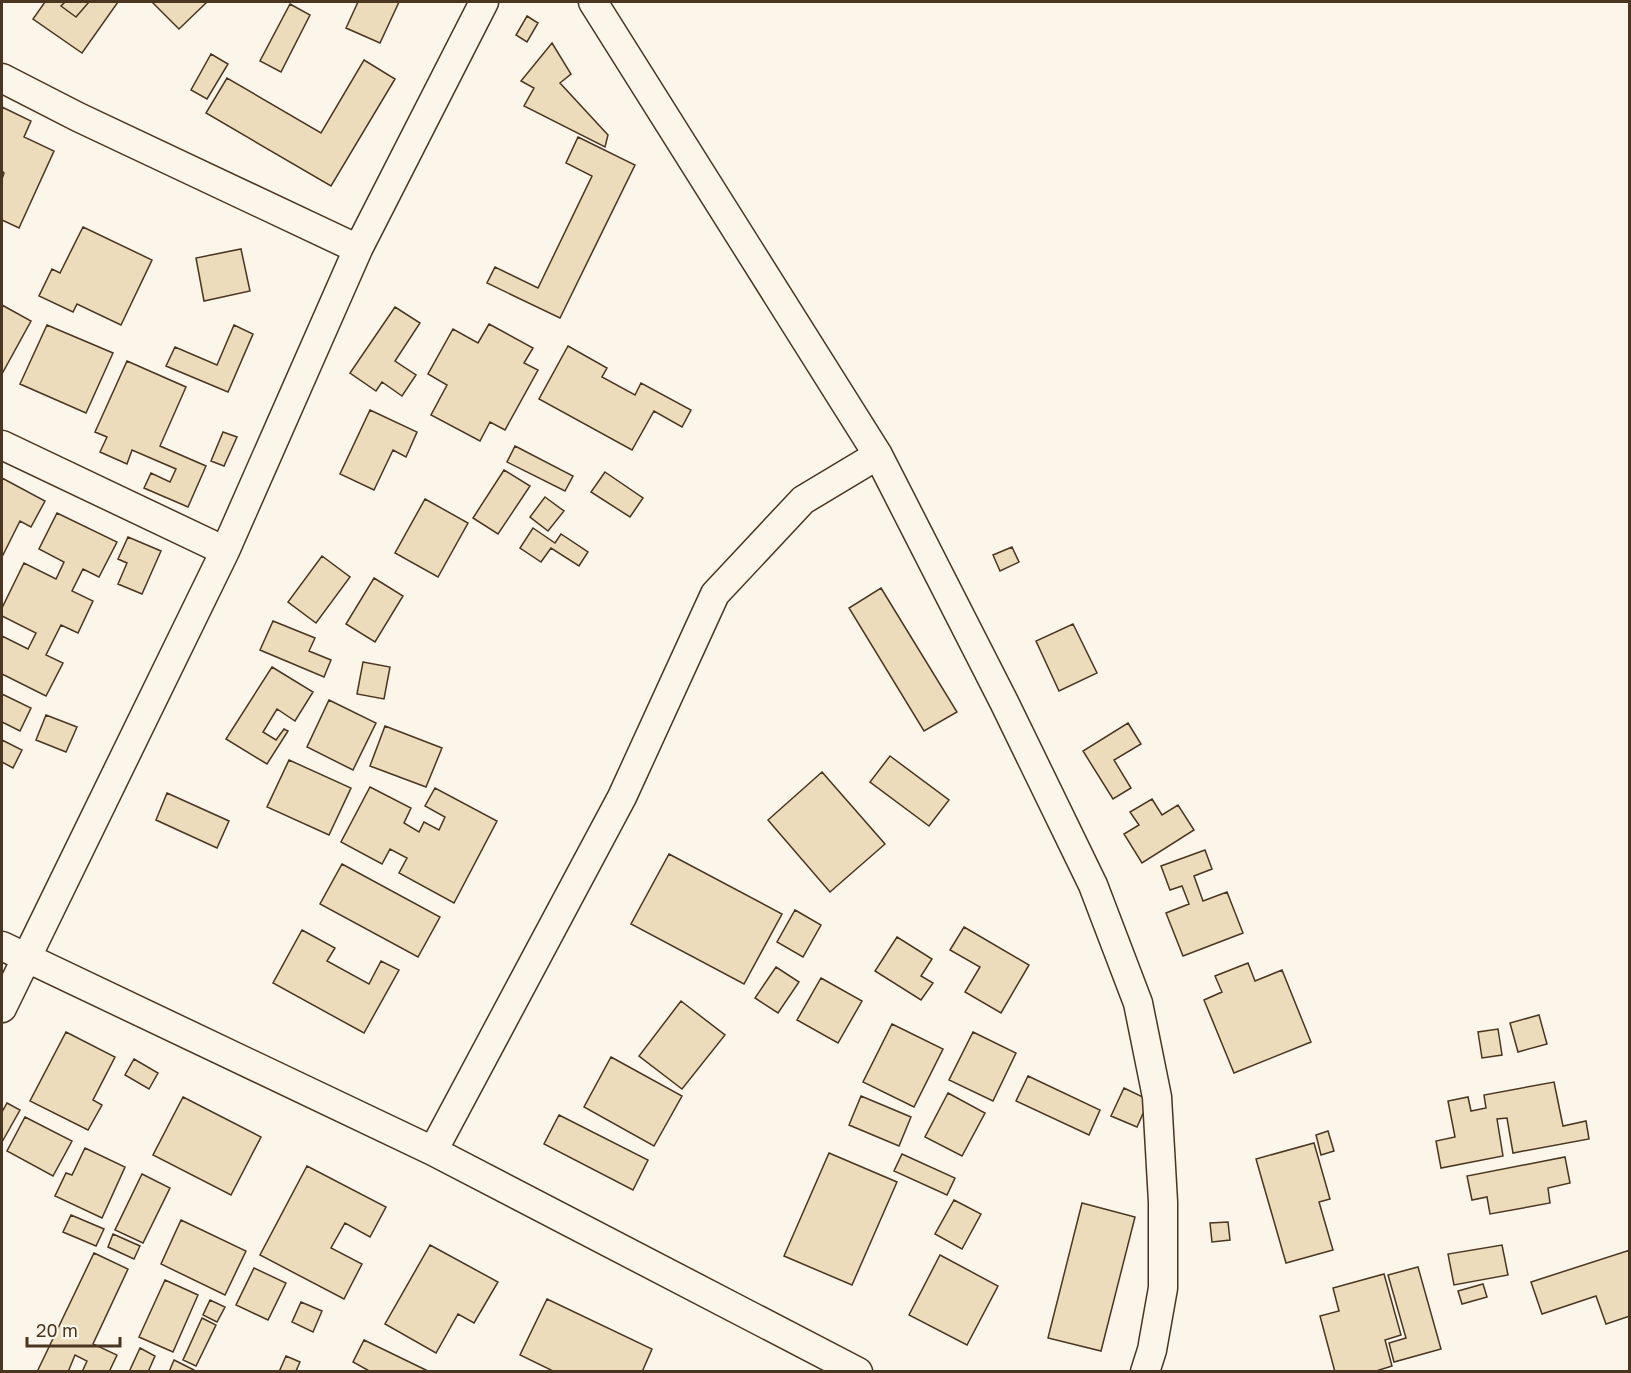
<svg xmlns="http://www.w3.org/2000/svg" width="1631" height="1373" font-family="'Golos Text',sans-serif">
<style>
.building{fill:#ecdcbc;stroke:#4a3520;stroke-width:1.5}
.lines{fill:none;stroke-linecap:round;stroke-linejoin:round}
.street-casing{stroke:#4a3520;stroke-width:31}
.street{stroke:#fbf6e9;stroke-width:28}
</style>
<rect width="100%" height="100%" fill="#fbf6e9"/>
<path class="building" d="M45,2H65L61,6L76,17L89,2H118L82,53L33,19Z
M65,2H89L76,17L61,6Z
M152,2H207L179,29Z
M358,2H399L380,43L346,28Z
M290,4L310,15L281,72L260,61Z
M527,16L538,23L527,42L516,35Z
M552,43L571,74L560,83L608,135L605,147L524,106L534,88L521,81Z
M211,54L228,64L207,99L191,90Z
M364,60L395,79L331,186L206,113L227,78L321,133Z
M2,107L31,121L24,137L54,151L19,228L2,220V179L4,173L2,171Z
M578,137L635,165L560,318L487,283L495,267L538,288L592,176L566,163Z
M83,227L152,260L121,325L77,304L73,312L39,296L52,269L60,273Z
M241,249L250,291L204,301L196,258Z
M2,305L31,321L3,372L2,371Z
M395,307L420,323L395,361L416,375L402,396L382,382L376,391L350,373Z
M489,324L533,348L524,363L538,370L505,430L490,422L480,441L431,415L447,385L428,374L453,329L478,343Z
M47,325L113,353L86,413L20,384Z
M234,325L253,334L228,392L166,366L175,347L217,365Z
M568,346L607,368L602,377L635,395L641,383L691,410L682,427L654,411L632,450L539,399Z
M127,361L186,387L160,446L206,466L188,507L144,488L151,473L170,482L176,469L132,450L127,464L100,452L107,437L95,432Z
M370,410L417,432L406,457L393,450L374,490L340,474Z
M223,432L237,437L224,466L211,461Z
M515,446L573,476L565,491L507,462Z
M504,470L530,486L498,534L473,518Z
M605,472L643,498L630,517L591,492Z
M2,478L45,501L31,527L20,521L2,557Z
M545,497L564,511L548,531L530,517Z
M425,499L468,523L438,577L395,553Z
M57,513L117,542L99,577L83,569L72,591L93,601L78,633L61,625L46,655L63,663L46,696L2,674V636L28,649L36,633L2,616V608L24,563L56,579L64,562L39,549Z
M533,528L555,543L561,534L588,552L579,566L551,548L541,562L520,548Z
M128,537L161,551L142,594L118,584L127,563L118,559Z
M1012,547L1019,562L1000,571L993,555Z
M322,556L350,577L316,623L288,602Z
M374,578L403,596L375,642L346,624Z
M881,588L957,712L924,731L849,608Z
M273,621L315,638L309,651L331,660L324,677L260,650Z
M1073,624L1097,673L1059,691L1036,641Z
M363,662L390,667L384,699L357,694Z
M272,667L313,692L295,721L277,709L263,732L276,740L284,729L288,731L267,764L226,739Z
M2,694L31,708L20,731L2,722Z
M329,700L376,723L353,770L307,747Z
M46,715L77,727L66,752L36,740Z
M1128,723L1141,744L1114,760L1131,788L1113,799L1083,751Z
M385,726L442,748L426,787L370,766Z
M2,740L22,750L13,768L2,762Z
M890,756L949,800L929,826L870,782Z
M289,760L351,788L329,835L267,807Z
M822,772L885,844L830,892L768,820Z
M370,787L411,808L404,823L419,832L424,822L439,830L445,817L425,806L435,788L497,821L454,903L399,873L407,858L390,849L382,864L341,842Z
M167,793L229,821L217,848L156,820Z
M1152,799L1162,815L1178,805L1194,830L1142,863L1124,834L1139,825L1130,812Z
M1205,850L1212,869L1194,876L1203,901L1227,892L1243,933L1183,956L1166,913L1189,904L1182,886L1170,890L1161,866Z
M669,854L782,914L744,984L631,924Z
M342,864L440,917L418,957L320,904Z
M795,910L821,925L803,957L777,942Z
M964,927L1029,965L1001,1013L965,992L980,967L950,950Z
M302,930L335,948L327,961L369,984L381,961L399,970L364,1033L273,983Z
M897,937L932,959L921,976L933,983L921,1000L875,971Z
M1248,963L1255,981L1282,970L1311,1042L1234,1073L1204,1000L1222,992L1215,976Z
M776,967L799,982L778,1013L755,998Z
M821,978L862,1001L838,1043L797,1020Z
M681,1001L725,1035L682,1089L639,1056Z
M1539,1015L1547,1044L1518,1052L1510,1023Z
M892,1024L943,1049L914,1107L863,1082Z
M1498,1029L1502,1055L1482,1058L1478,1032Z
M66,1032L115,1057L93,1100L102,1105L88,1130L30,1101Z
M973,1032L1016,1053L993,1101L949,1080Z
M611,1057L682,1096L654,1146L584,1107Z
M134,1059L158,1073L149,1089L125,1075Z
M1028,1076L1100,1110L1089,1135L1016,1101Z
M1554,1082L1563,1126L1586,1121L1589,1139L1513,1153L1507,1118L1497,1119L1503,1156L1441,1168L1436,1141L1455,1137L1448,1101L1468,1097L1471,1111L1486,1108L1484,1095Z
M1124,1088L1149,1100L1137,1127L1111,1116Z
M948,1093L985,1113L962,1156L925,1137Z
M861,1096L911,1117L899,1146L849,1125Z
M183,1097L261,1137L231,1195L153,1155Z
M7,1103L20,1110L2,1142V1112Z
M559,1115L648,1160L633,1190L544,1144Z
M25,1117L72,1141L53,1176L7,1151Z
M1328,1131L1334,1151L1321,1155L1316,1135Z
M1314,1143L1330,1199L1319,1202L1333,1250L1286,1263L1256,1159Z
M85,1148L125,1167L102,1218L55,1196L66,1173L72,1175Z
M829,1153L897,1182L852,1285L784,1256Z
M902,1154L955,1178L947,1195L894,1171Z
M1565,1157L1570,1183L1548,1188L1550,1203L1490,1214L1487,1197L1472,1200L1467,1176Z
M307,1166L386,1207L370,1237L345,1223L331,1248L362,1264L344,1299L260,1255Z
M142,1174L170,1188L143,1243L115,1230Z
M954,1200L981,1214L962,1249L935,1234Z
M1082,1203L1135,1217L1101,1351L1048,1338Z
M71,1215L104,1229L96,1246L63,1232Z
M181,1220L246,1251L225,1295L161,1264Z
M1228,1222L1230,1240L1212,1242L1210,1223Z
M113,1234L140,1246L134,1259L108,1247Z
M430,1245L498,1282L474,1323L458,1314L436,1353L385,1324Z
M1502,1245L1508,1275L1454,1285L1448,1254Z
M1630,1250V1316L1606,1324L1596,1296L1542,1314L1531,1282Z
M94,1253L128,1269L93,1344L117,1355L109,1372H82L87,1361L75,1355L68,1372H37Z
M940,1255L998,1286L967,1345L909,1315Z
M1418,1267L1441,1349L1394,1362L1389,1343L1406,1338L1388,1275Z
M254,1268L286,1283L268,1320L236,1305Z
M1384,1274L1401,1335L1385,1340L1392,1366L1373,1372H1335L1320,1316L1339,1311L1333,1288Z
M165,1280L198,1295L173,1352L139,1337Z
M1483,1284L1487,1297L1462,1304L1458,1291Z
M547,1299L652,1349L642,1372H555L520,1355Z
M210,1300L225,1307L217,1322L203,1315Z
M301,1302L322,1311L313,1332L292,1322Z
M202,1318L216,1325L196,1366L183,1360Z
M364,1340L430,1372H371L353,1362Z
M140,1348L155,1356L148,1372H129Z
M286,1356L300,1362L296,1371L298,1372H279Z
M174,1360L194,1370V1372H169Z"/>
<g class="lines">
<defs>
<path id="street" d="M593,2L878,455L1004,702L1093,885L1138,1003L1157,1097L1163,1202V1288L1152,1350L1145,1372
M2,78L78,117L358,249
M2,445L225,551
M2,946L433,1151L858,1372
M2,1008L225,551L358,249L484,2
M433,1151L622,797L715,594L803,500L878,455"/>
</defs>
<use href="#street" class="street-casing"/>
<use href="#street" class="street"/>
</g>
<rect width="1631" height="1373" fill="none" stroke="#4a3520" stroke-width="6"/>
<path d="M27 1337v9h93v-9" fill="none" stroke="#4a3520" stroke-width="3"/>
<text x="36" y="1337" font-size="18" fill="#4a3520" stroke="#fbf6e9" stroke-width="4.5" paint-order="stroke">20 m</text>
</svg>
